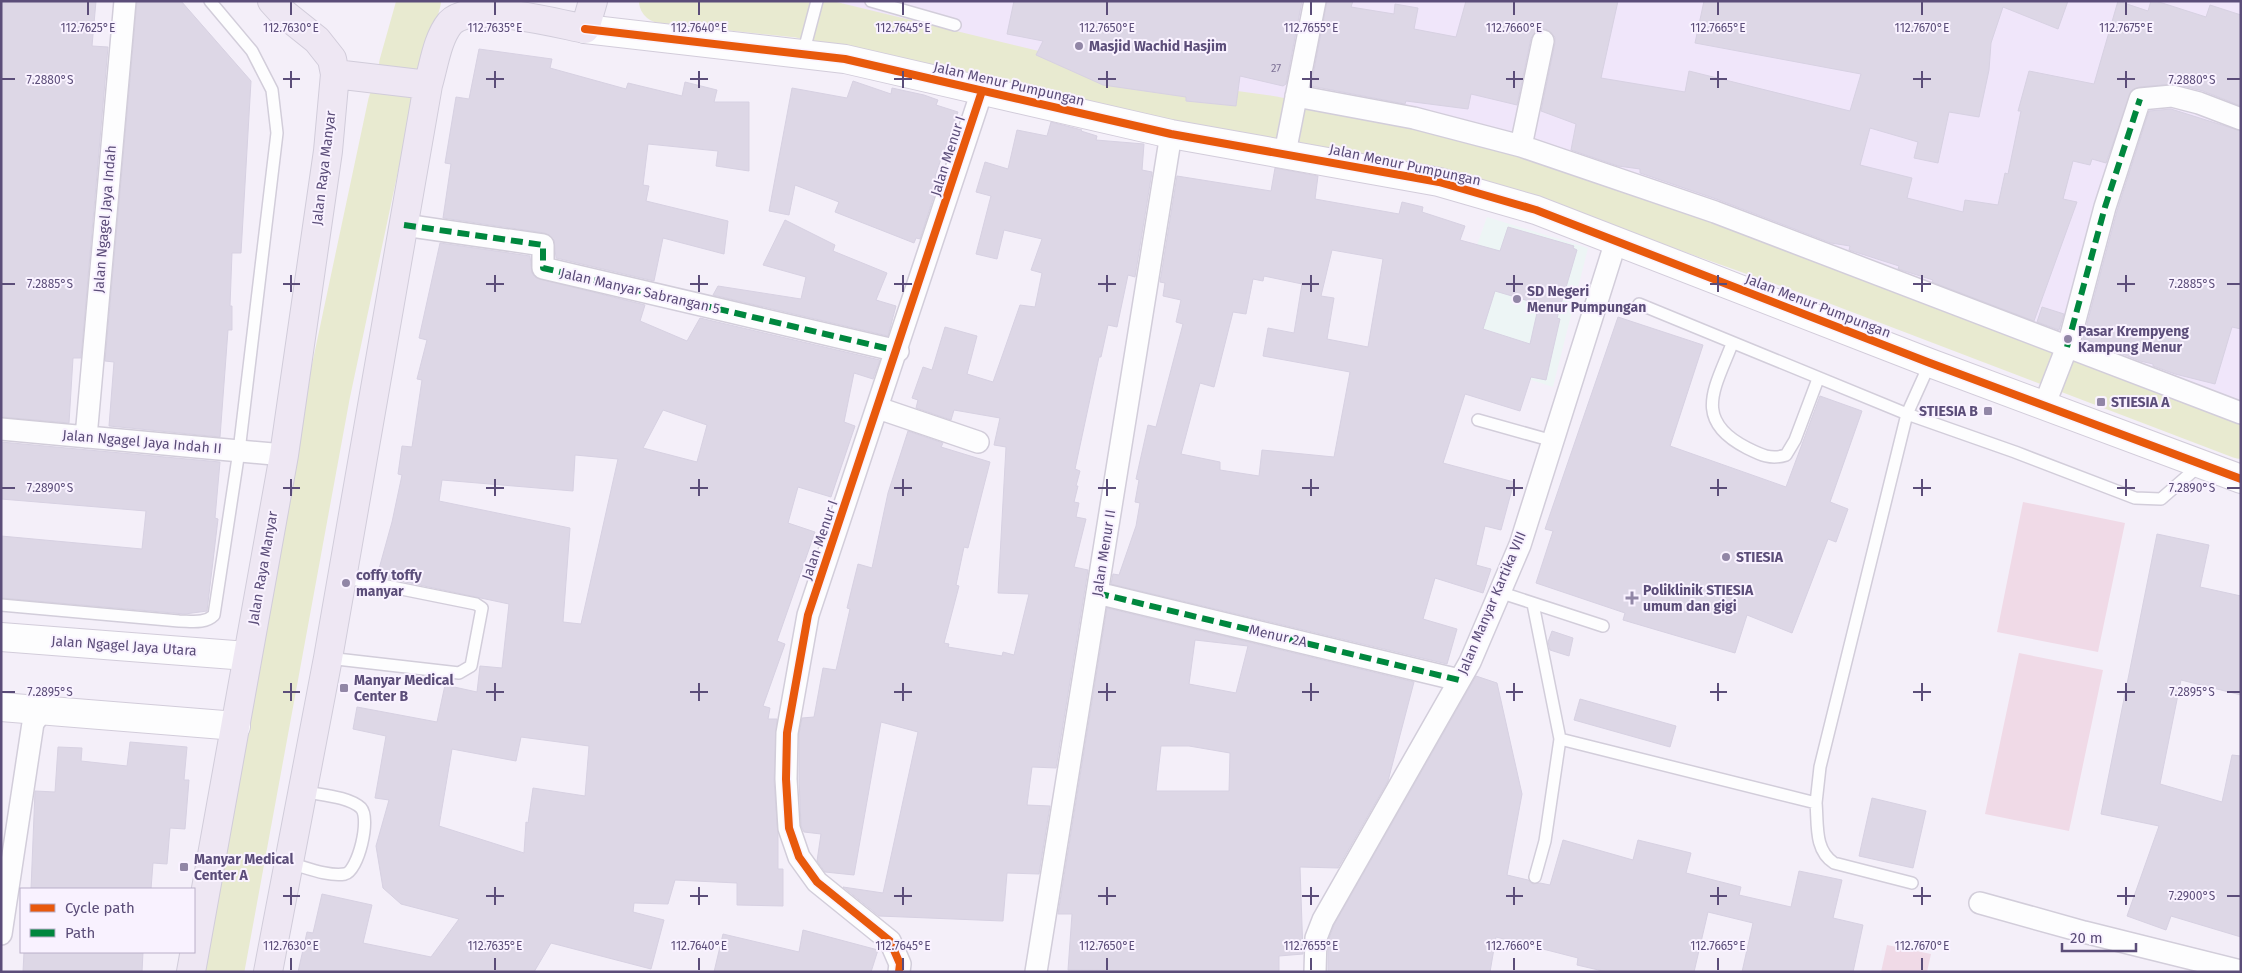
<svg xmlns="http://www.w3.org/2000/svg" width="2242" height="973" font-family="'Fira Sans',sans-serif">
<style>
.residential{fill:#f0e6fa}
.education{fill:#edf5f5}
.green{fill:#f0dae7}
.lines{fill:none;stroke-linecap:round;stroke-linejoin:round}
.river{stroke:#e8ead0;stroke-width:44}
.building{fill:#ddd7e6;stroke:#d7d1e2;fill-rule:evenodd}
.lane-casing{stroke:#d2cdda;stroke-width:14}
.street-casing{stroke:#d2cdda;stroke-width:24}
.secondary-casing{stroke:#d2ccda;stroke-width:30}
.primary-casing{stroke:#d1ccda;stroke-width:30}
.lane{stroke:#fdfdfe;stroke-width:11}
.street{stroke:#fdfdfe;stroke-width:21}
.secondary{stroke:#fdfdfe;stroke-width:28}
.primary{stroke:#eee7f3;stroke-width:28}
.quiet{stroke:#00873e;stroke-width:6;stroke-dasharray:12 6;stroke-linecap:butt}
.cycleway-casing{stroke:#f9f2ff;stroke-width:11}
.cycleway{stroke:#e8590c;stroke-width:8}
.ticks{fill:none;stroke:#5b4d79;stroke-width:2}
.poi-dot{fill:#9186a6;stroke:#f9f2ff;stroke-width:2}
.labels{text-anchor:middle;dominant-baseline:central;stroke-width:4;stroke-linejoin:round;paint-order:stroke}
.number-label{font-size:11px;fill:#7e7296}
.poi-label{font-size:14px;font-weight:bold;fill:#5b4d79;stroke:#f9f2ff;text-anchor:start}
.street-label{font-size:14px;fill:#5b4d79;stroke:#f9f2ff}
.ticks-label{font-size:12px;text-anchor:middle;fill:#5b4d79;stroke:#f9f2ff;stroke-width:4;stroke-linejoin:round;paint-order:stroke}
</style>
<rect width="100%" height="100%" fill="#f4eff9"/>
<path class="residential" d="M834,1H2241V421L2018,334L1556,167L1431,134L1143,87Z"/>
<path class="education" d="M1487,217L1588,248L1553,387L1440,350Z"/>
<path class="green" d="M2023,502L2125,523L2098,652L1997,632Z
M2019,653L2103,670L2069,831L1985,814Z
M1887,945L1931,954L1927,972H1881Z"/>
<g class="lines">
<path class="river" d="M661,1L801,16L1156,102L1272,118L1539,177L1827,279L2241,437
M401,65L419,1
M222,972L328,395L390,103"/>
</g>
<path class="building" d="M1,1H96L92,46L108,47L81,358H73L69,423L1,417Z
M137,1H181L251,81L241,253H232L230,306H232V330H228L220,437L109,426L114,362L105,361Z
M1014,1H1302L1286,84L1283,86L1240,76L1236,106L1186,101V97L1103,85L1036,55L1043,41L1007,34Z
M1327,1H1353L1351,7L1394,14L1395,4L1418,8L1414,29L1456,37L1466,1H1618L1601,78L1685,92L1689,71L1850,111L1861,74L1695,43L1704,1H2068L2058,29L2003,7L1991,43L1989,70L1979,117L1949,112L1938,163L1914,158L1918,142L1870,128L1860,165L1912,178L1907,198L1963,212L1965,200L1998,205L2005,173L2008,174L2021,111H2018L2029,71L2094,84L2118,1L2148,11L2151,1H2156L2206,17L2210,5L2241,15V106L2203,91L2175,84L2139,87L2132,90L2106,163L2092,159L2090,165L2073,161L2063,199L2077,202L2034,321L1932,282L1933,280L1898,269L1899,266L1849,250L1850,246L1831,243L1719,200L1640,173V169L1618,166L1571,150L1576,124L1541,111L1555,43V37L1546,29H1539L1531,38L1517,105L1471,94L1468,109L1406,101L1405,104L1311,86Z
M479,49L552,59L550,68L626,89L628,83L682,96L685,82L717,90L714,102H749V171L716,166L718,151L648,144L643,185L649,186L646,201L728,221L724,254L663,238L654,281L556,258L554,240L545,233L443,218L451,164L445,163L456,97L469,99Z
M853,81L891,94L892,88L924,95L938,100L936,105L958,112L935,176L940,177L920,239L916,238L914,243L835,212L839,202L795,185L789,215L769,211L792,88L847,98Z
M2171,109L2241,131V329L2232,327L2215,384L2175,374L2153,366V364L2140,361L2115,351V349L2083,339L2117,211L2149,111Z
M1051,122L1082,130L1081,131L1097,136L1096,140L1144,144L1142,170L1152,172L1135,277L1128,275L1117,327L1108,325L1101,357H1099L1075,469L1080,471L1076,486H1078L1074,502L1079,503L1076,517L1086,519L1074,567L1088,570L1056,768L1032,767L1027,805L1050,806L1039,874L1007,873L1003,921L879,916L843,887L883,893L918,732L881,722L854,875L825,872L817,861L821,834L804,832L801,826L799,779V734L802,718L814,717L823,668L836,670L850,609L847,608L858,564L872,568L888,493L908,431L943,443L941,447L990,462L968,548L964,547L956,585L959,586L944,643L949,644L948,647L1002,656L1003,652L1014,655L1029,594L998,593L1006,447L994,445L1000,418L954,410L951,420L916,408L918,400L912,398L923,367L932,370L945,327L977,336L967,374L993,382L1020,305L1035,307L1042,273L1031,270L1042,239L1004,230L997,259L976,254L991,196L976,192L985,162L1008,169L1017,130L1047,136Z
M1275,168L1318,176L1315,199L1399,214L1402,202L1423,207L1422,212L1465,226L1460,240L1500,251L1508,227L1574,246L1573,248L1577,250L1557,318L1560,319L1546,380L1531,377L1520,411L1465,394L1443,463L1514,482L1501,530L1485,526L1476,565L1491,569L1483,593L1435,578L1423,619L1457,629L1447,664L1111,584L1113,574L1119,575L1136,526L1140,503L1135,502L1139,480L1136,479L1148,425L1156,427L1183,324L1176,322L1181,300L1163,296L1165,283L1160,282L1177,176L1271,191ZM1332,250L1383,259L1368,347L1327,339L1334,298L1321,296ZM1264,276L1302,284L1294,333L1268,328L1263,356L1350,372L1334,457L1262,450L1259,476L1220,470V462L1181,454L1200,383L1214,387L1233,312L1246,314L1253,279L1263,281ZM1495,291L1539,304L1530,344L1483,329Z
M785,220L835,245L833,251L887,273L876,300L896,306L888,336L713,295L718,286L801,299L806,277L763,265Z
M440,243L530,256L532,273L536,278L645,305L640,321L687,341L700,318L880,360L873,379L854,373L844,422L855,426L831,497L798,487L788,523L815,532L777,641L785,644L763,706L770,708L768,719H777L774,780L778,835V869H783V906L737,905V883L675,880L668,904L634,903L633,912L664,920L651,969L551,943L534,972H298L307,932L313,933L322,894L372,905L363,943L431,957L459,919L401,904L383,888L376,846L389,800L375,798L386,736L353,729L357,707L437,722L445,685L477,692L480,666L502,668L509,604L377,576L392,522L402,475L398,474L402,446L412,447L422,380L417,379L427,340L419,338ZM663,410L707,425L697,462L643,448ZM575,455L618,459L581,624L563,622L570,528L439,501L442,480L573,491ZM521,737L589,746L585,796L533,788L528,823L526,822L524,853L439,826L452,749L516,761Z
M2042,307L2064,314L2059,330L2037,322Z
M1618,317L1703,345L1670,446L1786,487L1820,396L1862,411L1830,502L1848,509L1836,542L1828,539L1792,633L1747,615L1735,653L1623,620L1625,613L1536,583L1553,531L1545,529Z
M1,442L220,462L215,518L218,519L207,611L185,614L1,598V536L142,549L146,511L1,499Z
M2157,534L2209,545L2200,587L2241,596V695L2181,680L2160,784L2222,802L2232,755L2241,756V937L2171,916L2166,930L2127,916L2159,826L2101,814Z
M1107,608L1414,682L1388,781L1338,868L1300,867L1303,954L1279,956V972L1068,970L1072,914H1058ZM1195,640L1248,646L1236,693L1189,684ZM1161,746H1189L1230,753L1229,791H1156Z
M1552,631L1573,638L1569,656L1550,650L1548,642Z
M1476,676L1497,683L1522,794L1507,875L1528,880L1533,884L1540,883L1550,885L1563,840L1633,860L1638,840L1691,853L1686,873L1741,887L1739,895L1791,907L1799,871L1842,880L1833,918L1863,925L1853,972H1742L1753,923L1708,912L1694,972H1607L1577,965L1578,958L1496,937L1490,972H1328V941L1334,925Z
M1580,699L1676,726L1670,747L1574,720Z
M130,742L187,747L184,780H189L185,829L170,828L167,864L153,863L151,889H31L35,791L55,792L58,747L82,748L81,761L127,766Z
M1872,798L1926,811L1913,868L1859,856Z
M803,930L878,950L871,972H714L723,934L799,952Z
M24,952H143L142,972H23Z"/>
<g class="lines">
<defs>
<path id="lane" d="M871,1L955,25
M803,54L817,1
M1639,304L1907,414L2015,452L2135,498L2161,499L2200,465
M1732,344C1715,388 1692,420 1747,448C1761,455 1771,460 1786,455L1795,440L1818,379
M1478,420L1553,441
M1499,592L1603,626
M1533,604L1560,739L1545,841L1535,877
M1,605L179,621C191,621 205,624 214,615L239,451L277,133L272,90L252,51L210,1
M328,658L459,673L471,666L482,608L476,604L342,577
M1560,739L1816,803L1820,767L1907,414L1930,363
M1816,803C1818,824 1814,850 1834,863L1912,883
M289,863C305,867 328,877 345,874C358,871 371,819 361,808C348,796 319,795 302,791"/>
<path id="street" d="M1296,96L1414,118L1521,146L1715,212L2241,413
M1521,146L1543,41
M1285,153L1315,1
M404,225L543,245V268L898,351
M2044,406L2070,339L2105,207L2140,99L2172,96L2199,103L2241,119
M878,408L978,442
M1,429L284,455
M86,437L125,1
M1097,593L1459,680
M1980,903L2084,932L2241,971
M1,934L33,723L42,711
M899,972L900,964L890,941L817,882L799,857L789,828L786,779L787,733L808,615L982,91
M1036,972L1171,134
M1315,972L1316,938L1323,920L1470,662L1520,545L1616,241"/>
<path id="secondary" d="M585,29L845,59L1171,134L1439,182L1536,210L1930,363L2241,479
M1,637L247,656
M1,707L236,726"/>
<path id="primary" d="M335,74L428,85
M191,972L284,455L328,151L335,74L332,59L317,40L282,12L272,1
M268,972L328,658L428,85C434,65 437,39 450,23C472,0 555,23 585,29L593,1"/>
</defs>
<use href="#lane" class="lane-casing"/>
<use href="#street" class="street-casing"/>
<use href="#secondary" class="secondary-casing"/>
<use href="#primary" class="primary-casing"/>
<use href="#lane" class="lane"/>
<use href="#street" class="street"/>
<use href="#secondary" class="secondary"/>
<use href="#primary" class="primary"/>
<path class="quiet" d="M404,225L543,245V268L898,351
M2067,347L2105,207L2140,99
M1097,593L1459,680"/>
<defs>
<path id="cycleway" d="M585,29L845,59L1171,134L1439,182L1536,210L1930,363L2241,479
M899,972L900,964L890,941L817,882L799,857L789,828L786,779L787,733L808,615L982,91"/>
</defs>
<use href="#cycleway" class="cycleway-casing"/>
<use href="#cycleway" class="cycleway"/>
</g>
<path class="ticks" d="M88,2V15M291,2V15M495,2V15M699,2V15M903,2V15M1107,2V15M1311,2V15M1514,2V15M1718,2V15M1922,2V15M2126,2V15M291,71V88M495,71V88M699,71V88M903,71V88M1107,71V88M1311,71V88M1514,71V88M1718,71V88M1922,71V88M2126,71V88M2,79H15M283,79H300M486,79H504M690,79H708M894,79H912M1098,79H1116M1302,79H1319M1506,79H1523M1710,79H1727M1913,79H1931M2117,79H2135M2227,79H2240M291,275V292M495,275V292M699,275V292M903,275V292M1107,275V292M1311,275V292M1514,275V292M1718,275V292M1922,275V292M2126,275V292M2,284H15M283,284H300M486,284H504M690,284H708M894,284H912M1098,284H1116M1302,284H1319M1506,284H1523M1710,284H1727M1913,284H1931M2117,284H2135M2227,284H2240M291,479V496M495,479V496M699,479V496M903,479V496M1107,479V496M1311,479V496M1514,479V496M1718,479V496M1922,479V496M2126,479V496M2,488H15M283,488H300M486,488H504M690,488H708M894,488H912M1098,488H1116M1302,488H1319M1506,488H1523M1710,488H1727M1913,488H1931M2117,488H2135M2227,488H2240M291,683V701M495,683V701M699,683V701M903,683V701M1107,683V701M1311,683V701M1514,683V701M1718,683V701M1922,683V701M2126,683V701M2,692H15M283,692H300M486,692H504M690,692H708M894,692H912M1098,692H1116M1302,692H1319M1506,692H1523M1710,692H1727M1913,692H1931M2117,692H2135M2227,692H2240M291,887V905M495,887V905M699,887V905M903,887V905M1107,887V905M1311,887V905M1514,887V905M1718,887V905M1922,887V905M2126,887V905M283,896H300M486,896H504M690,896H708M894,896H912M1098,896H1116M1302,896H1319M1506,896H1523M1710,896H1727M1913,896H1931M2117,896H2135M2227,896H2240M291,958V970M495,958V970M699,958V970M903,958V970M1107,958V970M1311,958V970M1514,958V970M1718,958V970M1922,958V970"/>
<g class="poi-dot">
<circle cx="1079" cy="46" r="5"/>
<circle cx="1517" cy="299" r="5"/>
<circle cx="2068" cy="339" r="5"/>
<rect x="2096" y="397" width="10" height="10" rx="2.5"/>
<rect x="1983" y="406" width="10" height="10" rx="2.5"/>
<circle cx="1726" cy="557" r="5"/>
<circle cx="346" cy="583" r="5"/>
<path d="M1629.5 590.5h5v5h5v5h-5v5h-5v-5h-5v-5h5z"/>
<rect x="339" y="683" width="10" height="10" rx="2.5"/>
<rect x="179" y="862" width="10" height="10" rx="2.5"/>
</g>
<g class="labels">
<g class="number-label">
<text x="1276" y="68">27</text>
</g>
<g class="poi-label">
<text x="1089" y="46">Masjid Wachid Hasjim</text>
<text x="1527" y="291">SD Negeri<tspan x="1527" dy="16">Menur Pumpungan</tspan></text>
<text x="2078" y="331">Pasar Krempyeng<tspan x="2078" dy="16">Kampung Menur</tspan></text>
<text x="2111" y="402">STIESIA A</text>
<text x="1978" y="411" text-anchor="end">STIESIA B</text>
<text x="1736" y="557">STIESIA</text>
<text x="356" y="575">coffy toffy<tspan x="356" dy="16">manyar</tspan></text>
<text x="1643" y="590">Poliklinik STIESIA<tspan x="1643" dy="16">umum dan gigi</tspan></text>
<text x="354" y="680">Manyar Medical<tspan x="354" dy="16">Center B</tspan></text>
<text x="194" y="859">Manyar Medical<tspan x="194" dy="16">Center A</tspan></text>
</g>
<g class="street-label">
<text transform="translate(1009 84) rotate(13)">Jalan Menur Pumpungan</text>
<text transform="translate(948 156) rotate(-72)">Jalan Menur I</text>
<text transform="translate(1405 165) rotate(12)">Jalan Menur Pumpungan</text>
<text transform="translate(324 168) rotate(-83)">Jalan Raya Manyar</text>
<text transform="translate(105 219) rotate(-85)">Jalan Ngagel Jaya Indah</text>
<text transform="translate(640 291) rotate(13)">Jalan Manyar Sabrangan 5</text>
<text transform="translate(1818 306) rotate(21)">Jalan Menur Pumpungan</text>
<text transform="translate(142 442) rotate(5)">Jalan Ngagel Jaya Indah II</text>
<text transform="translate(820 540) rotate(-71)">Jalan Menur I</text>
<text transform="translate(1104 553) rotate(-81)">Jalan Menur II</text>
<text transform="translate(263 568) rotate(-80)">Jalan Raya Manyar</text>
<text transform="translate(1492 603) rotate(-67)">Jalan Manyar Kartika VIII</text>
<text transform="translate(1278 636) rotate(13)">Menur 2A</text>
<text transform="translate(124 646) rotate(4)">Jalan Ngagel Jaya Utara</text>
</g>
</g>
<g class="ticks-label">
<text x="88" y="32">112.7625°E</text>
<text x="291" y="32">112.7630°E</text>
<text x="495" y="32">112.7635°E</text>
<text x="699" y="32">112.7640°E</text>
<text x="903" y="32">112.7645°E</text>
<text x="1107" y="32">112.7650°E</text>
<text x="1311" y="32">112.7655°E</text>
<text x="1514" y="32">112.7660°E</text>
<text x="1718" y="32">112.7665°E</text>
<text x="1922" y="32">112.7670°E</text>
<text x="2126" y="32">112.7675°E</text>
<text x="50" y="84">7.2880°S</text>
<text x="2192" y="84">7.2880°S</text>
<text x="50" y="288">7.2885°S</text>
<text x="2192" y="288">7.2885°S</text>
<text x="50" y="492">7.2890°S</text>
<text x="2192" y="492">7.2890°S</text>
<text x="50" y="696">7.2895°S</text>
<text x="2192" y="696">7.2895°S</text>
<text x="2192" y="900">7.2900°S</text>
<text x="291" y="950">112.7630°E</text>
<text x="495" y="950">112.7635°E</text>
<text x="699" y="950">112.7640°E</text>
<text x="903" y="950">112.7645°E</text>
<text x="1107" y="950">112.7650°E</text>
<text x="1311" y="950">112.7655°E</text>
<text x="1514" y="950">112.7660°E</text>
<text x="1718" y="950">112.7665°E</text>
<text x="1922" y="950">112.7670°E</text>
</g>
<rect width="2242" height="973" fill="none" stroke="#5b4d79" stroke-width="5"/>
<rect x="20" y="888" width="175" height="65" fill="#f9f2ff" stroke="#bab0c9"/>
<rect x="30" y="904" width="25" height="8" fill="#e8590c" stroke="#bab0c9"/>
<text x="65" y="913" font-size="15" fill="#5b4d79">Cycle path</text>
<rect x="30" y="929" width="25" height="8" fill="#00873e" stroke="#bab0c9"/>
<text x="65" y="938" font-size="15" fill="#5b4d79">Path</text>
<path d="M2062 943v8h74v-8" fill="none" stroke="#5b4d79" stroke-width="2.5"/>
<text x="2070" y="943" font-size="15" fill="#5b4d79" stroke="#f9f2ff" stroke-width="4" paint-order="stroke">20 m</text>
</svg>
